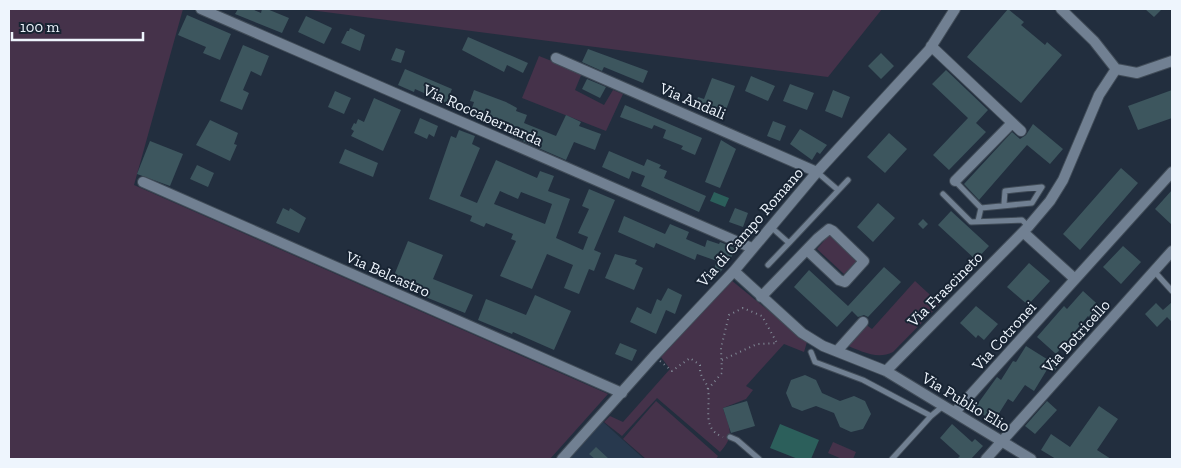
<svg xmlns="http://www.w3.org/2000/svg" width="1181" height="468" font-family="'Zilla Slab',serif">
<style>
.built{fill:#28394e}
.green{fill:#45324a}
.water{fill:#2c5f5b}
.building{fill:#3d565e;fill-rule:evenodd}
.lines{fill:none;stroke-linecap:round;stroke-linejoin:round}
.lane-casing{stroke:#414c58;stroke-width:7}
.street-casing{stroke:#414c58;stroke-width:12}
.path{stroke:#828b97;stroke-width:2;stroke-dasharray:1 4;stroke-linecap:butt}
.lane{stroke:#718092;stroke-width:5}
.street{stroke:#718092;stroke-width:10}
.labels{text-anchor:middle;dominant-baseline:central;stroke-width:4;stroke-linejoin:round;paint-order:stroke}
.street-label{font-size:16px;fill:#eef5fd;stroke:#182433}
</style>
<rect width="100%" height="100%" fill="#222e3e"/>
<path class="built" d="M602,421L644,459H568Z"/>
<path class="green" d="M9,9H183L134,185L608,394L550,459H9Z
M302,9H882L828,77Z
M539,56L582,73L575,90L604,105L613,90L623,94L606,131L522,98Z
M829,235L857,261L844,274L817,249Z
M731,280L807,342L804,352L784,344L746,386L753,390L746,399L723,408C729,428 736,435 720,452L657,398L622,436L604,422L610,416L623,422L670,369L661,357Z
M915,281L940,304L893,352C877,360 861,351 846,345L865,324L872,329Z
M656,401L718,456L716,459H646L623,439Z
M833,442L856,452L853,459H842L828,453Z"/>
<path class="water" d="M714,192L729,198L725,207L710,201Z
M780,424L819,440L811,459H798L770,448Z"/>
<path class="building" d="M238,9H252L261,13L262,9H267L289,18L282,33L235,14Z
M1008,9L1024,22L1021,25L1045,45L1047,42L1062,55L1021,103L967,57Z
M1145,9H1162L1154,17Z
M187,15L231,34L220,60L203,53L206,47L178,35Z
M306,16L332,28L324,44L298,32Z
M350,28L365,35L360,51L341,43L347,31H349Z
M468,37L528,63L523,73L507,65L504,72L462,50Z
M243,45L269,56L261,76L251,71L243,90L249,93L242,110L220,101Z
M396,48L405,51L401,63L391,60Z
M588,49L648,71L643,83L604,67L602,71L582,62Z
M881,53L894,66L881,79L868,66Z
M405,69L452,89L446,103L415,89L414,92L398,85Z
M946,70L988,110L976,123L986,132L949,170L933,155L968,118L932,84Z
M751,76L775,86L768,101L745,91Z
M712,78L735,86L724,115L712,111L710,116L694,109L698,97L704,99Z
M587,79L606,87L600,98L582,89Z
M790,84L814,93L807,110L783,101Z
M474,90L506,102L517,108L516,111L527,115L524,123L556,136L566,115L581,122L579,126L601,134L595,150L574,142L566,160L511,136L515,127L472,108L474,102L470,101Z
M833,90L850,97L842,118L825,111Z
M1172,90V118L1138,130L1128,106Z
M335,91L351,98L344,114L328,107Z
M374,98L401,110L383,151L351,136L354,131L351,129L354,123L356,124L358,119L364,122Z
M625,105L702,138L695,155L681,149L683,146L663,138L666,130L654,125L652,129L620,117Z
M420,118L438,126L434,137L429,134L427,139L414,133Z
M210,120L238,133L234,144L237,145L230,161L196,145Z
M773,121L786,126L780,141L767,136Z
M1033,124L1063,149L1050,164L1027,145L979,200L964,184L1012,132L1020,139L1026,135Z
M800,129L827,145L820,154L817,152L812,160L790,144Z
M459,130L475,136L472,144L480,148L460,196L477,203L496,160L537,178L540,171L554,176L548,191L570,199L556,238L583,250L588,237L578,233L589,209L582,206L589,189L615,200L594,250L601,253L594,271L589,269L579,294L564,288L573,265L547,254L532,289L500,276L516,241L511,239L513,234L486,223L484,227L470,221L472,216L429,199L451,136L456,138ZM500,191L518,199L521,192L552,204L545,224L494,204Z
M889,133L907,149L885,173L867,157Z
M721,140L736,149L720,188L705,182Z
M150,141L183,154L170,186L137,174Z
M345,149L378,163L373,177L339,163Z
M609,151L644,166L647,159L661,165L659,168L667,171L664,178L706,196L699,212L641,186L645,176L632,171L629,179L602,167Z
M197,165L214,173L208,187L190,179Z
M1121,168L1138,183L1080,250L1063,234Z
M1172,190V225L1155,209Z
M878,203L895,218L873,242L857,227Z
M283,208L289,211L290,208L306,218L299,233L276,223Z
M735,208L748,213L743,227L729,222Z
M951,211L989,246L976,260L938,225Z
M624,216L665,234L670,224L689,232L686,239L705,247L707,240L719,244L720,242L737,249L719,274L713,271L717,261L697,254L695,260L656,243L654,248L618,232Z
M923,219L928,224L923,229L918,224Z
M408,241L443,255L433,279L473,295L465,313L391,283Z
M1123,246L1141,262L1121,284L1103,267Z
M615,254L637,260L635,264L643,268L634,290L605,278Z
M1029,263L1050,281L1028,305L1007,287Z
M884,267L901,282L868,317L864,315L858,317L852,311L837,327L794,287L809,270L848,306Z
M668,288L682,295L675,314L666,310L656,334L630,322L637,307L651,314L657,299L661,301Z
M1083,291L1105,311L1094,322L1088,316L1056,354L1037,337L1064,306L1067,309Z
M535,295L571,311L554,350L513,332L512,334L478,320L486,299L526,315Z
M1172,302V322L1167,317L1157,327L1145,314L1156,303L1163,310Z
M976,306L998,324L984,340L978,335L976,338L960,323Z
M620,343L637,350L632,361L615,354Z
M1026,346L1058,366L1054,372L1048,368L1034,391L1025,385L1013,402L1008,399L996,418L994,417L992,420L974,409L997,377L1001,380L1013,361L1016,362Z
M805,375L816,380L822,393L840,401L854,396L865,401L871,414L863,429L851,432L840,427L834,413L816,406L802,411L792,407L786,393L791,380Z
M747,401L755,426L731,433L723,408Z
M1047,401L1057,410L1035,434L1025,426Z
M1099,406L1118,419L1097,450L1111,459H1056L1041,450L1051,434L1070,447Z
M952,424L972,442L975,439L983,446L971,459H957L960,456L940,438Z
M596,447L609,459H595L589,454Z"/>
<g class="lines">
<defs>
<path id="lane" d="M817,172L838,190
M955,181L981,208L1032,203L1042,187L1005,191L1004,204
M943,194L971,222L1022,220L1028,226
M978,221L981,208
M771,227L789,243L848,180
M768,265L789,243
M1154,271L1172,291
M811,352L815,362L863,380L931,416
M730,437L737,440L759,459
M892,459L931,416L943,406"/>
<path id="street" d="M201,9L752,248
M1061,9L1094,41L1116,69L1137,73L1172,61
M931,46L1021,131
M556,58L817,172
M955,181L1012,123
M143,182L622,393
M1023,232L1075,279
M734,271L802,333L823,346L886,371L1028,227L1050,201L1063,180L1099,95L1116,69
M761,297L818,238L829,229L833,231L864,261L845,282L839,280L807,250
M837,351L863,322
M886,371L1031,459
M955,412L1172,172
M562,459L654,356L734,271L817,172L929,50L955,9
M986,459L1172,251"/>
</defs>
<use href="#lane" class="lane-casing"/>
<use href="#street" class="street-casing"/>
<path class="path" d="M660,361L672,371L690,358L700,365C699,379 707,380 708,390C711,407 701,429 723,437
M708,389L722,373L721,348L729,315L743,308L762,316L777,343L757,344L722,360"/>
<use href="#lane" class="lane"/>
<use href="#street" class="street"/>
</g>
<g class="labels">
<g class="street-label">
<text transform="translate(693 101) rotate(23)">Via Andali</text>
<text transform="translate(483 115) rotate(24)">Via Roccabernarda</text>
<text transform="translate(750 227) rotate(-49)">Via di Campo Romano</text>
<text transform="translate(388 274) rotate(24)">Via Belcastro</text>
<text transform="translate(945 289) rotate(-45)">Via Frascineto</text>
<text transform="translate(1004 336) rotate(-48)">Via Cotronei</text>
<text transform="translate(1076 336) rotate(-48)">Via Botricello</text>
<text transform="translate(966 402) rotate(31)">Via Publio Elio</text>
</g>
</g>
<rect width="1181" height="468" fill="none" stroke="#eef5fd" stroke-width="20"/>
<path d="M12 32v8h131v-8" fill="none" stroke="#eef5fd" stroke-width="2.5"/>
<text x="20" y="32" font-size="15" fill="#eef5fd" stroke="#182433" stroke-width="4" paint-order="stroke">100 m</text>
</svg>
